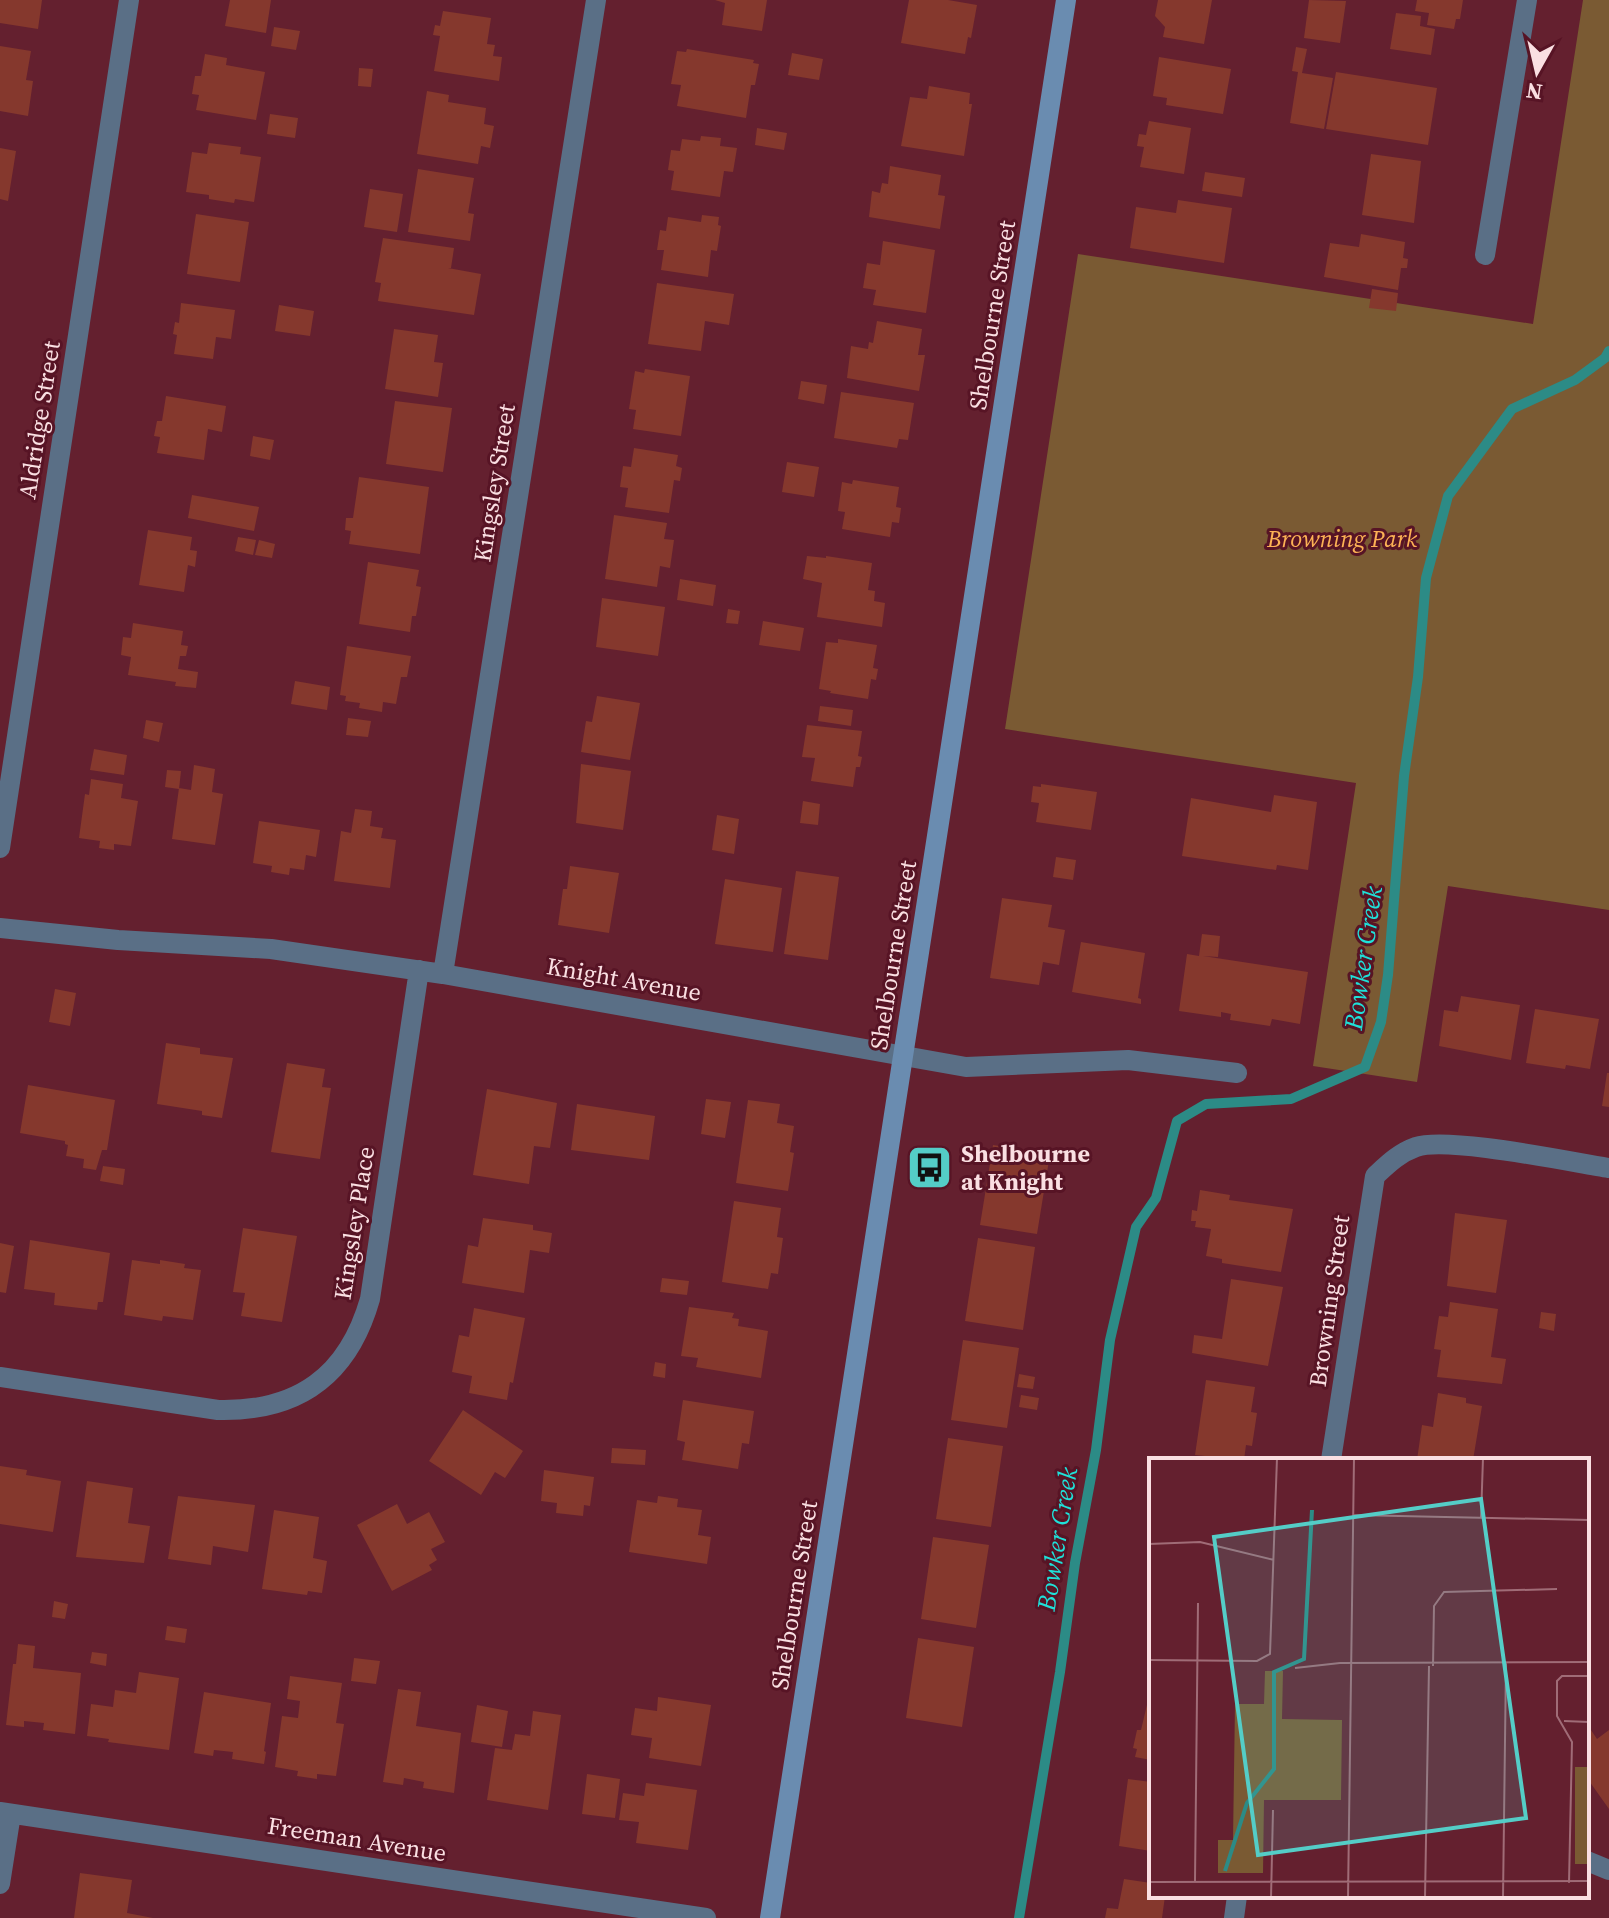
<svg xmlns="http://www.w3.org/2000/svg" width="1609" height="1918" font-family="'Source Serif 4',serif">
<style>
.green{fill:#7a5a33}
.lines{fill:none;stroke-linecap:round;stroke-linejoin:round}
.stream{stroke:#2c8b86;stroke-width:10}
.building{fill:#85382d}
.street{stroke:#5a6f86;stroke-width:20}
.secondary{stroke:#6a8cb0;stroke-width:20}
.labels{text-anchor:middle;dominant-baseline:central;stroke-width:6;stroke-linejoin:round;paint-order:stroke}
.street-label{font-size:24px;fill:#fadfe2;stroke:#571425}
.park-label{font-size:24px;font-style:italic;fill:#fcb255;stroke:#571425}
.poi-label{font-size:24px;font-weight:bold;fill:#fadfe2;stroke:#571425;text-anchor:start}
.water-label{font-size:26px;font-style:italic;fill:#1fe1d9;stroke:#571425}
.inset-river{fill:none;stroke:#2c8b86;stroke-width:4}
.inset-road{fill:none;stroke:#a06c77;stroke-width:2}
.view{fill:#54cdc7;fill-opacity:0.15;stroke:#54cdc7;stroke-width:4}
.inset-edge{fill:none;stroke:#fadfe2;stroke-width:4}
</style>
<rect width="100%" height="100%" fill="#64202f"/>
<path class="green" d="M1583,0H1609V910L1448,886L1417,1082L1313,1066L1356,783L1005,729L1078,254L1533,324Z"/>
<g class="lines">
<path class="stream" d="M1019,1918L1060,1672L1075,1563L1096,1450L1110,1340L1136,1227L1156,1198L1177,1121L1206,1104L1291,1099L1365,1067L1381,1022L1388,975L1404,776L1418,677L1426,578L1448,496L1512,409L1575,380L1605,358L1609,351"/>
</g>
<path class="building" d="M0,0H42L38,29L0,23Z
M230,0H271L266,33L225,26Z
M715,0H767L762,31L722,25L725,3Z
M909,0H948L977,5L971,38L968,37L965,54L901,43Z
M1158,0H1212L1204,44L1163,37L1165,27L1155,16Z
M1309,0L1346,1L1340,43L1304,38Z
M1417,0H1463L1460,19H1456L1454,29L1427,25L1429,13L1415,11Z
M443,11L491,18L487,44L495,45L493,56L502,57L499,81L434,71L440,36L433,35L435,25L440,26Z
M1396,13L1421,16L1420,26L1435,29L1431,55L1390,49Z
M274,27L300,31L296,50L271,46Z
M0,46L31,51L26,80L33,81L28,116L0,111Z
M1296,47L1307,49L1302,73L1333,78L1324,129L1290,123L1298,72L1292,71Z
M687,49L754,60L753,63L759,64L755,85H751L746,118L677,106L681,85L671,84L677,51L686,52Z
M792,53L823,59L819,80L788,75Z
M205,54L227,58L226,65L265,72L256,120L196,110L199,95L192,94L195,76H201Z
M1159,57L1231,69L1223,114L1166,105L1167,98L1153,96Z
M359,68L373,69L371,87L358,86Z
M1336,72L1437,88L1428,145L1326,129Z
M929,86L970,93L969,104H972L964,156L901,146L910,97L927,99Z
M427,91L449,95L448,102L486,108L484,124L494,126L490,148L481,146L478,164L417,154Z
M270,114L298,118L295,138L267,134Z
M1149,121L1191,128L1184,174L1140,167L1144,147L1137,146L1139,134L1146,135Z
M757,128L787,133L784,150L755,145Z
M701,136L721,138L720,146L737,148L733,172L724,171L720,197L671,190L674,171L668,170L671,150L680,151L682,139L700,141Z
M209,143L241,147L240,154L261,157L254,202L235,199L234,203L209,199V195L186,192L192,152L207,154Z
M0,148L16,151L8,201L0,199Z
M1371,154L1421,161L1414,223L1362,215Z
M890,166L941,175L938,195L945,196L940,229L869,217L872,191L880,193L882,183L888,184Z
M418,169L474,178L468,213L474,214L470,241L408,232Z
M1205,172L1245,178L1242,197L1202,191Z
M370,189L403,194L397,232L364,227Z
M1178,200L1232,208L1224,263L1130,248L1136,207L1176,213Z
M196,214L249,222L240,282L187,274Z
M702,215L719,217L718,225L721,226L717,251L711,250L708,277L661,270L664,250H657L660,230L666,231L668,217L701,222Z
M1361,234L1405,242L1403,258L1408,259L1407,268H1401L1398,290L1324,277L1330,243L1359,247Z
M383,238L454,248L451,268H448L481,274L474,315L378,301L381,283L375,282Z
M883,241L935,250L926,313L873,305L876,290L863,288L867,263L880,265Z
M657,283L734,294L729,325L705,321L701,351L648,344Z
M1372,289L1398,293L1396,311L1369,308Z
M181,303L235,310L231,339L216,337L213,359L174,354L177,335L173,334L175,322L179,323Z
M279,305L314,311L310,336L275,331Z
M877,321L922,329L918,355H925L919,391L847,378L851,346L868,349L869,342L873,343Z
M394,329L438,335L434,362L443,363L438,397L385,389Z
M645,369L690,376L681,436L633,429L636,410L629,409L635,371L644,373Z
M801,381L827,385L824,404L798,399Z
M841,392L914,403L908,440L899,439L897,448L834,438Z
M166,396L226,406L222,432L208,429L204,460L157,453L160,437L154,436L157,421H162Z
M395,401L452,408L443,472L386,464Z
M253,436L274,440L270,460L250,456Z
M634,448L678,455L676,466L682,468L680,481L674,480L669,513L625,507L628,488L620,487L623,466L631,467Z
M787,462L819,467L814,497L782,492Z
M359,477L429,487L420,554L349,544L351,531L345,530L346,518H353Z
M853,480L899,487L896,507L901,508L899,523L892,522L890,537L842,529L845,512L838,511L842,482L852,484Z
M192,495L259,507L254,531L188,518Z
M614,515L667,523L664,539L674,540L670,568L660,566L657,587L605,579Z
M148,530L192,537L190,550L197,551L195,567L188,565L184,592L139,585Z
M238,537L256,540L253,555L235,551Z
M259,540L275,544L272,558L255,555Z
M807,556L826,558V556L872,563L868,590L875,591L874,601L885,603L882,627L817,617L822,583L803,579Z
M368,562L419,570L416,586L421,587L416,616H412L410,632L359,624Z
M680,579L716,585L713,606L677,600Z
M602,598L665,607L658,656L596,647Z
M728,609L740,611L738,624L726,623Z
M763,621L804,628L800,651L759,645Z
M133,623L183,631L181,645L188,646L186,656H180L178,669L198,672L196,688L175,686L176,682L128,675L131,657L121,655L123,637L131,638Z
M838,639L877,645L873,668L878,669L876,680L871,679L868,699L830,693L831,691L819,689L826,642L838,643Z
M347,646L411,656L407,677H401L396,704L383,702L382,712L359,708L360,703L345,701L346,696L340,695Z
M295,681L330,687L327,710L291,704Z
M597,696L640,703L630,760L581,752L586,721L592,722Z
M820,706L853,710L851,726L818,721Z
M348,718L371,721L368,737L346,735Z
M146,720L163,723L159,742L143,738Z
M807,725L862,731L858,756L862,757L860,767H856L853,787L811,781L815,758L802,757Z
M94,749L127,755L124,775L90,770Z
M581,764L631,771L623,830L576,823Z
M194,765L215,769L212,792L223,794L215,845L172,839L179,788L191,790Z
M167,770L181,771L179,789L165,787Z
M91,779L123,784L121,798L138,801L131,846L114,844V850L99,848L100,841L79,838L85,794L89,795Z
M1041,784L1097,792L1091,830L1036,822L1039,803L1031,802L1033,786L1041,787Z
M1274,795L1317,802L1308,870L1277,865L1276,870L1182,856L1191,798L1271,812Z
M803,801L820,804L818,825L800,823Z
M355,809L372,811L370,826L383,828L381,838L396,840L390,888L334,881L341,831L351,833Z
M717,815L739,819L734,854L712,850Z
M259,821L320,830L316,857L306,855L304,870L290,868L289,875L271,872L272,866L253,863Z
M1056,857L1076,860L1073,880L1053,877Z
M570,866L619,873L609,933L558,925L563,889H567Z
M796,871L839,877L828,960L784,954Z
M725,879L782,888L773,952L715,944Z
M1002,898L1052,905L1048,927L1065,930L1059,965L1043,962L1039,985L990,978Z
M1202,934L1220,936L1218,957L1203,956L1308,972L1300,1024L1272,1019L1270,1026L1230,1020L1231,1014L1221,1012V1017L1179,1011L1187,954L1199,956Z
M1081,942L1145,953L1138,998L1141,999V1004L1072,992Z
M55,989L76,993L70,1026L49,1022Z
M1461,996L1520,1005L1511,1060L1439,1046L1444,1010L1458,1012Z
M1535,1009L1599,1019L1590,1069L1566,1065L1565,1069L1526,1063Z
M166,1043L200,1048V1054L233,1058L222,1118L202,1115V1111L157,1104Z
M287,1063L325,1069L322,1087L331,1088L320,1159L271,1152Z
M1607,1073H1609V1107L1602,1106Z
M28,1085L115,1100L107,1150H102L96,1170L83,1168L84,1159L66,1156L68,1145L65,1144V1141L20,1133Z
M487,1089L557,1103L550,1148L534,1146L529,1184L473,1175Z
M706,1099L731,1102L725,1138L701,1134Z
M748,1100L780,1104L777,1123L794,1126L790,1152L794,1153L788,1191L736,1183Z
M577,1104L655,1116L649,1160L571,1150Z
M993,1145L1050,1154L1037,1234L980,1225Z
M103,1166L125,1169L123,1185L100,1181Z
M1200,1190L1230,1195L1229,1200L1293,1209L1281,1272L1222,1263V1259L1206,1256L1211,1229L1195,1227L1196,1221H1191L1192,1210L1197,1211Z
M734,1201L781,1208L777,1237L783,1238L778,1274L771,1273L768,1289L722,1282Z
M1455,1213L1507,1220L1496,1293L1447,1286Z
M483,1218L533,1225V1230L552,1233L549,1253L530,1250L524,1293L462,1283L468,1245L478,1247Z
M243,1228L297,1236L282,1322L241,1316L245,1293L233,1292Z
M978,1238L1035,1247L1023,1330L965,1321Z
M30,1240L110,1253L103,1302H98L97,1310L54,1305L55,1293L24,1289Z
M0,1243L14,1246L6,1293L0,1292Z
M132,1260L160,1264V1260L185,1264L184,1268L201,1270L193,1320L163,1316L162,1321L124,1315Z
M662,1278L689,1281L687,1295L660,1292Z
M1231,1279L1283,1287L1268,1366L1192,1353L1194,1335L1222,1339Z
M1450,1302L1498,1309L1491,1357L1506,1359L1502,1384L1437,1377L1441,1350L1434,1349L1439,1316L1448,1317Z
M689,1307L734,1313L732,1318L739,1319L738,1326L768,1331L761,1378L696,1367L698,1358L681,1356Z
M474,1308L525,1318L513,1383L510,1382L507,1400L469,1393L472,1376L452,1372L459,1335L469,1337Z
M1541,1312L1556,1314L1554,1331L1539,1328Z
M963,1340L1019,1348L1007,1428L951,1420Z
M655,1362L666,1364L665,1378L653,1376Z
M1019,1374L1035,1377L1033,1389L1017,1387Z
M1206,1380L1255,1387L1251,1412L1257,1413L1252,1446L1246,1445L1244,1460L1195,1455Z
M1438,1393L1466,1398V1403L1482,1406L1473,1460H1417L1422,1425L1433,1427Z
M1021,1395L1039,1398L1037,1410L1019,1407Z
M683,1400L754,1411L749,1444L742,1443L738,1469L682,1460L685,1442L677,1440Z
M463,1410L523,1451L505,1478L495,1472L481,1495L429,1461Z
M948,1438L1003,1446L991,1527L936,1519Z
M612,1448L646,1450L645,1465L611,1463Z
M0,1466L27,1470L26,1475L61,1481L53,1532L0,1524Z
M544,1470L594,1477L590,1506L584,1505L583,1516L556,1513L557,1503L541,1501Z
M87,1481L133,1488L128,1523L150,1526L144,1563L76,1557Z
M178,1496L255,1505L248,1552L213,1546L211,1565L168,1559Z
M658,1496L678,1499L677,1507L702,1510L698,1535L711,1537L707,1564L629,1552L637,1500L657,1503Z
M397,1504L407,1524L429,1512L445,1542L431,1549L437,1560L429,1565L432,1570L392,1591L357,1525Z
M274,1510L319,1517L313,1558L327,1561L322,1593L308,1591L307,1595L262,1589Z
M933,1537L989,1545L976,1628L921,1619Z
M54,1601L68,1604L65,1619L52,1617Z
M167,1626L187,1629L185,1643L165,1640Z
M918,1638L974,1647L962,1727L906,1718Z
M18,1644L35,1646L33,1668L81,1673L75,1734L43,1730L44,1723L24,1721V1727L6,1725L13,1664H16Z
M92,1652L107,1654L106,1666L90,1663Z
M354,1658L380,1661L376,1684L351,1681Z
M139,1672L179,1678L169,1750L108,1742L109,1739L87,1736L91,1704L113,1707L115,1690L136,1693Z
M290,1676L342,1683L336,1723L344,1724L336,1776L317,1774V1779L297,1776L298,1771L275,1767L282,1716L298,1718L300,1701L287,1699Z
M398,1689L421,1692L416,1726L461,1733L454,1793L423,1788L424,1782L404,1778L403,1785L383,1782Z
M204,1692L271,1703L264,1751L266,1752L264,1764L232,1759L233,1752L214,1750L213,1756L194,1753Z
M1150,1692H1151V1760L1135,1757L1137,1749L1133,1748L1137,1730H1141Z
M658,1697L711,1705L701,1766L649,1758L652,1738L631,1735L635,1708L657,1711Z
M477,1705L508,1711L502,1747L471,1742Z
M533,1711L561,1715L548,1810L487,1800L495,1748L512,1750L515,1734L530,1736Z
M1589,1727L1597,1739L1609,1730V1809L1587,1778Z
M587,1774L620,1779L615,1818L582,1814Z
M1128,1779L1151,1782V1851L1119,1846Z
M646,1783L697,1790L688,1850L636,1843L639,1822L619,1820L623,1793L644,1796Z
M80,1873L132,1880L127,1913L153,1918H74Z
M1124,1879L1151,1883V1896H1165L1162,1918H1105L1107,1908L1118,1909Z"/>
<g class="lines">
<path class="street" d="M1485,255L1527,0
M0,848L129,0
M0,928L118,940L271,949L443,974L966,1067L1128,1060L1237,1073
M443,974L596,0
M0,1377L218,1410C298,1412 348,1376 370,1299L419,970
M1331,1460L1375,1176C1388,1164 1399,1153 1416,1147C1447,1136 1570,1162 1609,1168
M0,1812L706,1918
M1587,1861L1609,1870
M0,1884L11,1814
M1234,1918L1237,1896"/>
<path class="secondary" d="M770,1918L1066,0"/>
</g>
<defs>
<symbol id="bus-square" viewBox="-11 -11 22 22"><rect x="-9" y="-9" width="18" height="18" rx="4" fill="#54cdc7" stroke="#571425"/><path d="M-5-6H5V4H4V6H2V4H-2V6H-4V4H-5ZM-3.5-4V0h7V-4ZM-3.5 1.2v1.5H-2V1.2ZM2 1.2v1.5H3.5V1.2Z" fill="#111"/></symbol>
</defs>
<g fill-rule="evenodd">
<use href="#bus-square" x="904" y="1142" width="51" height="51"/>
</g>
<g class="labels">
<g class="street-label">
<text transform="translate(992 315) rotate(-81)">Shelbourne Street</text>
<text transform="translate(39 420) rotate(-81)">Aldridge Street</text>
<text transform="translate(494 483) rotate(-81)">Kingsley Street</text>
<text transform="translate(893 955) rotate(-81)">Shelbourne Street</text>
<text transform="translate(624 979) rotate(10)">Knight Avenue</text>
<text transform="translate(354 1223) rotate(-81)">Kingsley Place</text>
<text transform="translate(1329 1301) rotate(-82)">Browning Street</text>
<text transform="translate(794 1595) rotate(-81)">Shelbourne Street</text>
<text transform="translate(357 1839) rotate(9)">Freeman Avenue</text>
</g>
<g class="park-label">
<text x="1342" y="538">Browning Park</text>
</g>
<g class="poi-label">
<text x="961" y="1153">Shelbourne<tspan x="961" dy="28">at Knight</tspan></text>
</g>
<g class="water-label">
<text transform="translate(1363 958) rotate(-82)">Bowker Creek</text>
<text transform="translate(1057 1539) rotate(-81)">Bowker Creek</text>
</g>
</g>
<g transform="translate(1149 1458)">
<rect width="440" height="440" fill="#64202f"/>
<path d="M116,213H134L133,261L193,262L192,342H115L114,415H69V382H84L86,246H115ZM426,309H440V406H426Z" fill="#7a5a33"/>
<path class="inset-river" d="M76,413L98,345L125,311V214L155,201L163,52"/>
<path class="inset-road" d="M204,57L440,62M332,59L334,0M0,86L51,84L125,102M0,202L108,203L121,196L128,0M284,208L285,148L295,134L408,131M146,210L191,205L440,204M415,263L440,264M46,423L49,145M0,424L440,423M420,425L423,284L408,258V223L413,218H440M122,440L124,352M199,440L205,0M276,440L280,208M354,440L357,205"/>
<path class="view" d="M332,41L377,360L109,397L65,79Z"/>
<rect width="440" height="440" class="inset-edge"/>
</g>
<g transform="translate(1537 72) rotate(188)" stroke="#571425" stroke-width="6" paint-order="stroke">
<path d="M0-6L14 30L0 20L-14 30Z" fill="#fadfe2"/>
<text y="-12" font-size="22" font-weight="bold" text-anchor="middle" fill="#fadfe2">N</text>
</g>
</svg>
